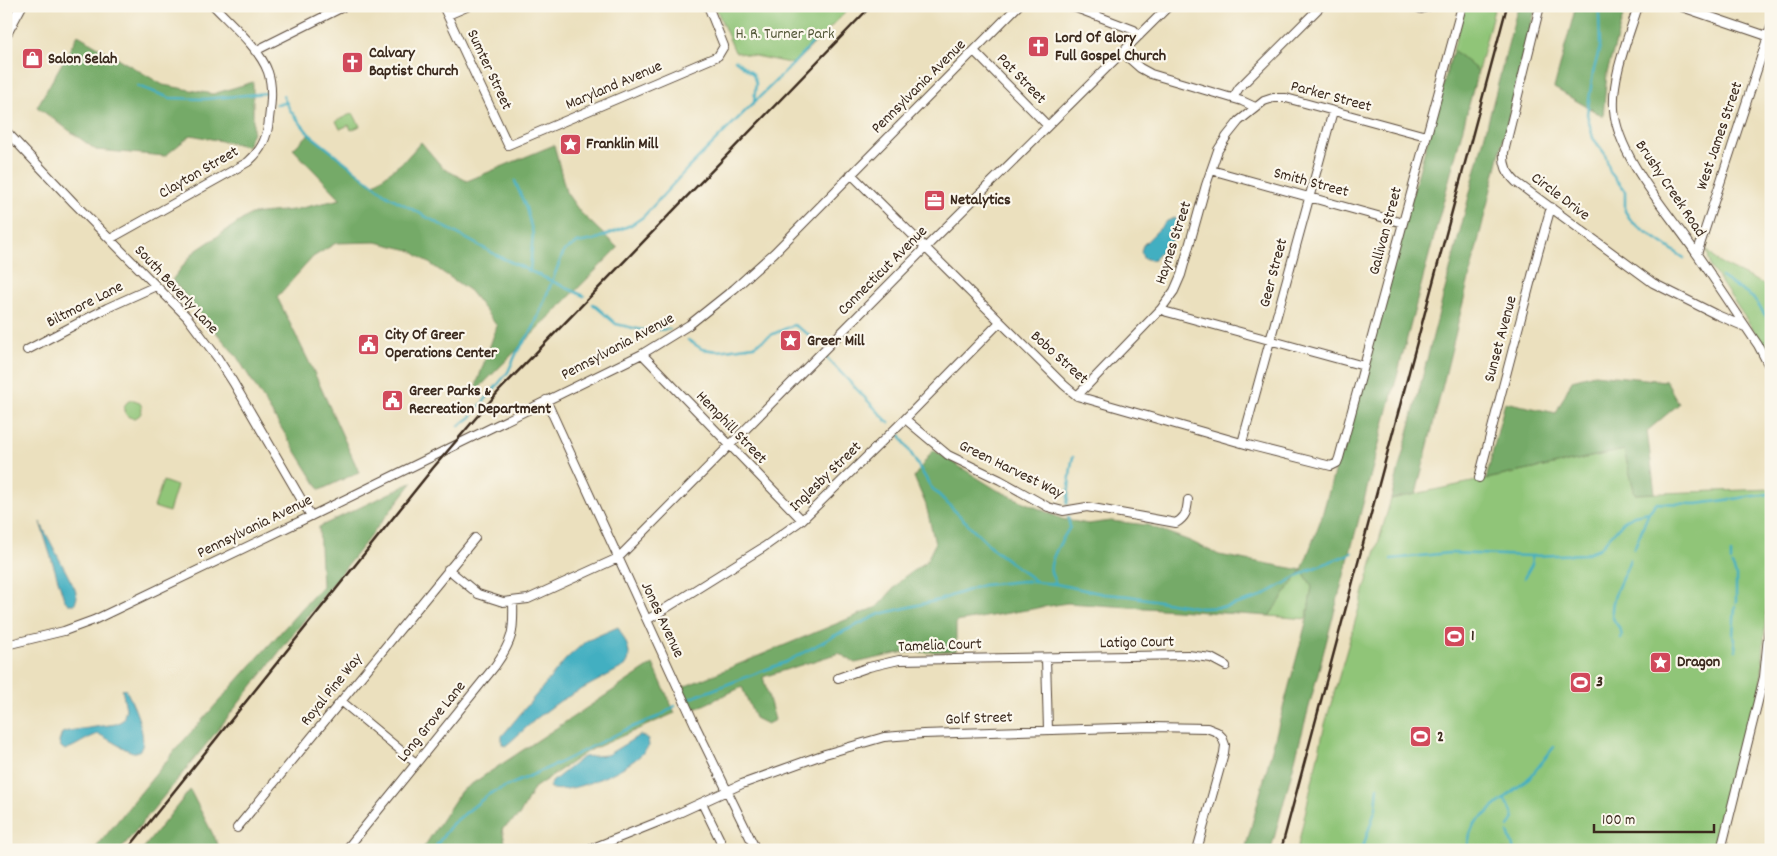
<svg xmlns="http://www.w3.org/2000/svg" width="1777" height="856" font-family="Dekko,sans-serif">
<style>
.green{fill:#90c578;stroke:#66784b}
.forest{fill:#74aa68;stroke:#586a43}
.water{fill:#43afc1;stroke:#3f6c70}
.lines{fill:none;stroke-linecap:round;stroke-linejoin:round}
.stream{stroke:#43afc1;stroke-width:2.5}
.minor-casing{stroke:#554536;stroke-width:10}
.major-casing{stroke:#554536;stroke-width:12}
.minor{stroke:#fff;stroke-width:8}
.major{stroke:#fff;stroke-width:10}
.rail{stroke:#3b2a1e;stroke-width:2.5}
.labels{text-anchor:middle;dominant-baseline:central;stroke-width:4.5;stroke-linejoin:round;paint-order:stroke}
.park-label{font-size:16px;fill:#545839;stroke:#fbf7ec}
.poi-label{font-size:16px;font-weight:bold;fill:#3b2a1e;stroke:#fbf7ec;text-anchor:start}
.street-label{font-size:16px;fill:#3b2a1e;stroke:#fbf7ec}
</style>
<rect width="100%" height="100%" fill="#fbf7ec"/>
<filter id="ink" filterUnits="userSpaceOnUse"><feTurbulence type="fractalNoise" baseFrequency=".02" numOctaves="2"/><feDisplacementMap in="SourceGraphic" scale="10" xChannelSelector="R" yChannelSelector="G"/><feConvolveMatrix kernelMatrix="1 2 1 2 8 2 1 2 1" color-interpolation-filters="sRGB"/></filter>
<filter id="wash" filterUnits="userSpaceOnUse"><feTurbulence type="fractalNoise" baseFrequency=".0096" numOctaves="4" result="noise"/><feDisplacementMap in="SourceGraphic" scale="20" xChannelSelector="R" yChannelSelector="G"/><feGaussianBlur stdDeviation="1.12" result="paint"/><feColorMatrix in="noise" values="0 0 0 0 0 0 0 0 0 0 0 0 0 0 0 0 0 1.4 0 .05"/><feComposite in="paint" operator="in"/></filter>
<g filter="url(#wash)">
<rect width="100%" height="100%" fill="#ebe0be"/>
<path class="green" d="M715,6H852L794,64L735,52Z
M1465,6H1495L1478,71L1453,50Z
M353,113L360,126L351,130L349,125L340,129L336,121Z
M1707,250L1718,262L1771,288V349L1769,352L1711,268Z
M124 409a9 9 0 1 1 18 0a9 9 0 1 1-18 0Z
M1624,450L1635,494L1771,489V525L1761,692L1750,720L1716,850H1297L1325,724L1391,499Z
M163,481L177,486L169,512L154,507Z
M1302,570L1312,586L1307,619L1269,616Z"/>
<path class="forest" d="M1518,6H1536L1416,494L1391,499Z
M1576,6H1626L1607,73L1603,116L1554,88Z
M78,35L163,85L213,94L253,82V132L247,146L191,135L165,156L96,150L37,107Z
M1453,50L1478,71L1271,850H1245L1307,619L1312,586L1302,570L1269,616L1067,603L956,622V651L900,653L855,663L839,653L763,677L775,720L767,724L755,718L742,687L695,709L681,688L877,607L904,577L926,562L935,544L926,505L914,477L933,450L997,490L1062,519L1088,524L1111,521L1147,525L1190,541L1219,555L1302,570L1321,519Z
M309,134L373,185L404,161L421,142L443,168L467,181L554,145L566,192L580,212L618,248L473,394L497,326L470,291L410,250L376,242L336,243L313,257L277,297L313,370L359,472L320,490L237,357L172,280L194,252L251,214L293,210L341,199L293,149Z
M1594,374L1666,381L1679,404L1647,431L1655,493L1635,494L1624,450L1486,479L1505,402L1556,413L1572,380Z
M413,482L209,741L120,850H94L177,748L322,586L319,527Z
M653,664L675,713L588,751L534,788L519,816L502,829L507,850H422L461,791Z
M190,790L221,850H142Z"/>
<path class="water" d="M1175,218L1181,223L1178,233L1154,259L1151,260L1143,258L1141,251L1143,245L1167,221Z
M40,522L75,589L77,597L75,604H68L64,599Z
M618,627C624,639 635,654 625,666L560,701L537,718L509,743L505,746L502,744V736L566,659L586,641Z
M122,689H125C131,697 154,749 136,752C130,754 106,737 98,734C86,738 77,746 65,750L61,747L59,742L62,733L68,731L116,724L123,720L126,709Z
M640,735L648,739L649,746C642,755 633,762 622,768C609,776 561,797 549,787L553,781L583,757L607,755Z"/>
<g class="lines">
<path class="stream" d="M1597,6L1599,13L1600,47L1593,73L1587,114L1593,138L1605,154L1610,172L1625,191V211L1632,222L1684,258
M735,60L753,74L756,83L754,101
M138,86L170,98L205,99L267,93
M283,96L290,110L309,134L388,196L500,257L584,296
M276,104L287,103
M515,181L526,208L533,234L530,271
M1721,277L1753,298L1771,323
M593,304L616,324L642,330L670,329
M688,340L702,349L718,351L754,346L773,334L794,325L808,334L818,348
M826,357L889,423
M459,426L471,417L508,372L517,352L533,329L564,251L577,243L594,240L631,225L643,217L688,168L794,63L817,38
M900,435L931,487L994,550L1037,582
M1067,504C1070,488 1069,473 1073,457
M1634,549L1649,512
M1731,553V561
M1391,559L1449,553L1531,556L1585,554L1600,548L1624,521L1634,515L1649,512L1656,503L1697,504L1769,494
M1732,565L1736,575V602
M1524,578L1532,564L1531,556
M1056,584C1054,580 1052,576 1051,572C1048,560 1064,537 1070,527L1068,517
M1735,606L1733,635L1736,650
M1621,639C1624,627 1612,624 1612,613C1611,595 1625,576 1630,559
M691,698L786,662L832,637L880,614L939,600L983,585L1023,581L1056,584L1104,594L1129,596L1201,608L1226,607L1258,598L1309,570L1352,553
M1504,798L1511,810L1514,818L1509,827
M1508,832L1514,850
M433,850L452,824L489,794L557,764L625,730L660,716L675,706
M1362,850L1376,808L1378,787
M1467,850L1470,834L1474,824L1531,776L1554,747"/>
</g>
</g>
<g filter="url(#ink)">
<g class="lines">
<defs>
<path id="minor" d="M443,6L508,145L718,56L724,46L708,6
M1071,6L1134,30L1139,36
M1414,6L1421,9L1430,6
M1540,6L1504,152C1503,165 1507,173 1516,182L1653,283L1715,314L1745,327
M1638,6C1628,39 1612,75 1614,109C1617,157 1670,214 1696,253C1717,283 1737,314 1758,345L1771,370
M1679,6L1767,36
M448,15L469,6
M255,51L345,6
M974,51L1047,125
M1122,52L1140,68L1151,74L1242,101L1255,107
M1233,98L1239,88L1321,6
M6,131L74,203L187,317L217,357L233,382L311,516
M1211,170L1403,223
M851,174L1064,385L1077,396L1252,446L1331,466L1337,463L1339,458L1462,6
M110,239L248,162C261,151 268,136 269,119C271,103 273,87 268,72C260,49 231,24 214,6
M1697,254L1771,27
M1161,309L1167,312L1364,366
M27,350L107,308L156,286
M642,354L802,520
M1077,396L1161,309L1174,291L1181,275L1206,185L1218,150L1227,136L1239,121L1264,101L1273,98H1286L1426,136
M546,400L696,727L756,850
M905,419L948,455L1000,480L1048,507L1063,511L1087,507L1176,523C1186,517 1187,511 1188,500
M1242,443L1333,111
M1479,478L1538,253L1551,207
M448,569L478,594L503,602L528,599L618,558L930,243L1169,6
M647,620L764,547L802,520L905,419L1000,322
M6,645L64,631L94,620L311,516L642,354L689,325L734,289L774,253L1018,6
M1046,658L1048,730
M838,678L869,667L899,660L1188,655L1211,658L1226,666
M341,701L416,763
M702,803L720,840L721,850
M237,828L475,538
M346,850L495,666C513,640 514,632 513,601
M588,850L668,818L742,784L825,754L884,737L923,734L1151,727L1207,728L1217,732L1222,737L1225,745L1224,753L1197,850
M1721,850L1764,677L1771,606"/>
<path id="major" d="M6,34L21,6"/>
</defs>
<use href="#minor" class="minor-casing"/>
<use href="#major" class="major-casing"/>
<use href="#minor" class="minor"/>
<use href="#major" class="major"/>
<path class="rail" d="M127,850L433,468L499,391L871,6
M1281,850L1507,6"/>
</g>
</g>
<defs>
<symbol id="church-square" viewBox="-11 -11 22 22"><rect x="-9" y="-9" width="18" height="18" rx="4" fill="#d1495b" stroke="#fbf7ec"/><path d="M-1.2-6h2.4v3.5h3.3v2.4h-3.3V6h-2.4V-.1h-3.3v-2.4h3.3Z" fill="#fff"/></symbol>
<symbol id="shop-square" viewBox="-11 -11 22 22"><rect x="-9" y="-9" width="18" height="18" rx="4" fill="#d1495b" stroke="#fbf7ec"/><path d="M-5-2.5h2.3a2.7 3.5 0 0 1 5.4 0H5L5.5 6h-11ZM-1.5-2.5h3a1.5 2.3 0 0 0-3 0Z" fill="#fff"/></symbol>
<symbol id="sight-square" viewBox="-11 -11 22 22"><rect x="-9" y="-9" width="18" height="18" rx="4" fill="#d1495b" stroke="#fbf7ec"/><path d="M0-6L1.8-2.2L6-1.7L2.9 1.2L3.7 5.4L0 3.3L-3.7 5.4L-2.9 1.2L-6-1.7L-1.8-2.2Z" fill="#fff"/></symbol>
<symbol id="office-square" viewBox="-11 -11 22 22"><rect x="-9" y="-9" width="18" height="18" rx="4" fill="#d1495b" stroke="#fbf7ec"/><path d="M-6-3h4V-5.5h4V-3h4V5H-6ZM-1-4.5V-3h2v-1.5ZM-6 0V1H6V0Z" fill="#fff"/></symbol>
<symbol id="civic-square" viewBox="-11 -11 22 22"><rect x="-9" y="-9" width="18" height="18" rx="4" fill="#d1495b" stroke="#fbf7ec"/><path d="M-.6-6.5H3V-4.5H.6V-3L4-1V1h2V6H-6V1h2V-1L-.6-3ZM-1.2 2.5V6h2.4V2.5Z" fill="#fff"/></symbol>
<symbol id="stadium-square" viewBox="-11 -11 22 22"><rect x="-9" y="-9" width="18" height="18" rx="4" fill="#d1495b" stroke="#fbf7ec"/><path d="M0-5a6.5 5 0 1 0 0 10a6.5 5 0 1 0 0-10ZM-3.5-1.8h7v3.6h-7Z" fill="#fff"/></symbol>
</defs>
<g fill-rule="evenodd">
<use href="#church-square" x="1026" y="34" width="25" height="25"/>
<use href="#shop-square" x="20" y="46" width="25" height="25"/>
<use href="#church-square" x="340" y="50" width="25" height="25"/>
<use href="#sight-square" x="558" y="132" width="25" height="25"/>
<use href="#office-square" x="922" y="188" width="25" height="25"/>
<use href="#sight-square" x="778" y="328" width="25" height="25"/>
<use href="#civic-square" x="356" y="332" width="25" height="25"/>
<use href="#civic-square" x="380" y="388" width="25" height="25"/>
<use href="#stadium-square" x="1442" y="624" width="25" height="25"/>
<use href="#sight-square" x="1648" y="650" width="25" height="25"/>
<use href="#stadium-square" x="1568" y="670" width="25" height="25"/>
<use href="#stadium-square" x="1408" y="724" width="25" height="25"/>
</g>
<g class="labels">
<g class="park-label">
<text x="785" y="34">H. R. Turner Park</text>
</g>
<g class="poi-label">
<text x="1055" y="38">Lord Of Glory<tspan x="1055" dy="18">Full Gospel Church</tspan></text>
<text x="369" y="53">Calvary<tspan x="369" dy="18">Baptist Church</tspan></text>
<text x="48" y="59">Salon Selah</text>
<text x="586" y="144">Franklin Mill</text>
<text x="950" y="200">Netalytics</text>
<text x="385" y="335">City Of Greer<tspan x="385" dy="18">Operations Center</tspan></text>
<text x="807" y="341">Greer Mill</text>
<text x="409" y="391">Greer Parks &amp;<tspan x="409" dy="18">Recreation Department</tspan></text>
<text x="1471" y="636">1</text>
<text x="1677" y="662">Dragon</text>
<text x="1596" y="682">3</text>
<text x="1437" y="737">2</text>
</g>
<g class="street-label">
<text transform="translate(489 70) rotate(65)">Sumter Street</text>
<text transform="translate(1021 79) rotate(46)">Pat Street</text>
<text transform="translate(614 86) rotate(-23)">Maryland Avenue</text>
<text transform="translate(919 87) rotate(-45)">Pennsylvania Avenue</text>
<text transform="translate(1331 97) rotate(15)">Parker Street</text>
<text transform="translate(1720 136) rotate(-71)">West James Street</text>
<text transform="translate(199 173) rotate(-30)">Clayton Street</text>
<text transform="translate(1311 183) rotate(15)">Smith Street</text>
<text transform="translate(1670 189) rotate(56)">Brushy Creek Road</text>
<text transform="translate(1560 197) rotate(37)">Circle Drive</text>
<text transform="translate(1386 231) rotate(-75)">Gallivan Street</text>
<text transform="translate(1174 243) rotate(-72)">Haynes Street</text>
<text transform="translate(883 271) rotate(-45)">Connecticut Avenue</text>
<text transform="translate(1274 273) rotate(-75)">Geer Street</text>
<text transform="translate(176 290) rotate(47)">South Beverly Lane</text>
<text transform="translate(85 305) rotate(-27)">Biltmore Lane</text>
<text transform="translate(1501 339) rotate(-75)">Sunset Avenue</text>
<text transform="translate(618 347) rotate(-28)">Pennsylvania Avenue</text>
<text transform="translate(1059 358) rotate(42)">Bobo Street</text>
<text transform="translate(731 428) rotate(46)">Hemphill Street</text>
<text transform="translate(1011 470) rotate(26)">Green Harvest Way</text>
<text transform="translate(826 477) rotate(-44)">Inglesby Street</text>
<text transform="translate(255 527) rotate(-26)">Pennsylvania Avenue</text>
<text transform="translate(662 620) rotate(65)">Jones Avenue</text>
<text transform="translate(1137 643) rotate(-1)">Latigo Court</text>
<text transform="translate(940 646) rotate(-2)">Tamelia Court</text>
<text transform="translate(332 690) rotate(-51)">Royal Pine Way</text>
<text transform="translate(979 719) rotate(-2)">Golf Street</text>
<text transform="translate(432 722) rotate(-51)">Long Grove Lane</text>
</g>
</g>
<rect width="1777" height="856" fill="none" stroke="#fbf7ec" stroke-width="25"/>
<path d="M1594 824v8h120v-8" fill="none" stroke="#3b2a1e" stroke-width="2.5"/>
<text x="1602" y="824" font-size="15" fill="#3b2a1e" stroke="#fbf7ec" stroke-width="4" paint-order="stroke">100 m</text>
</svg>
